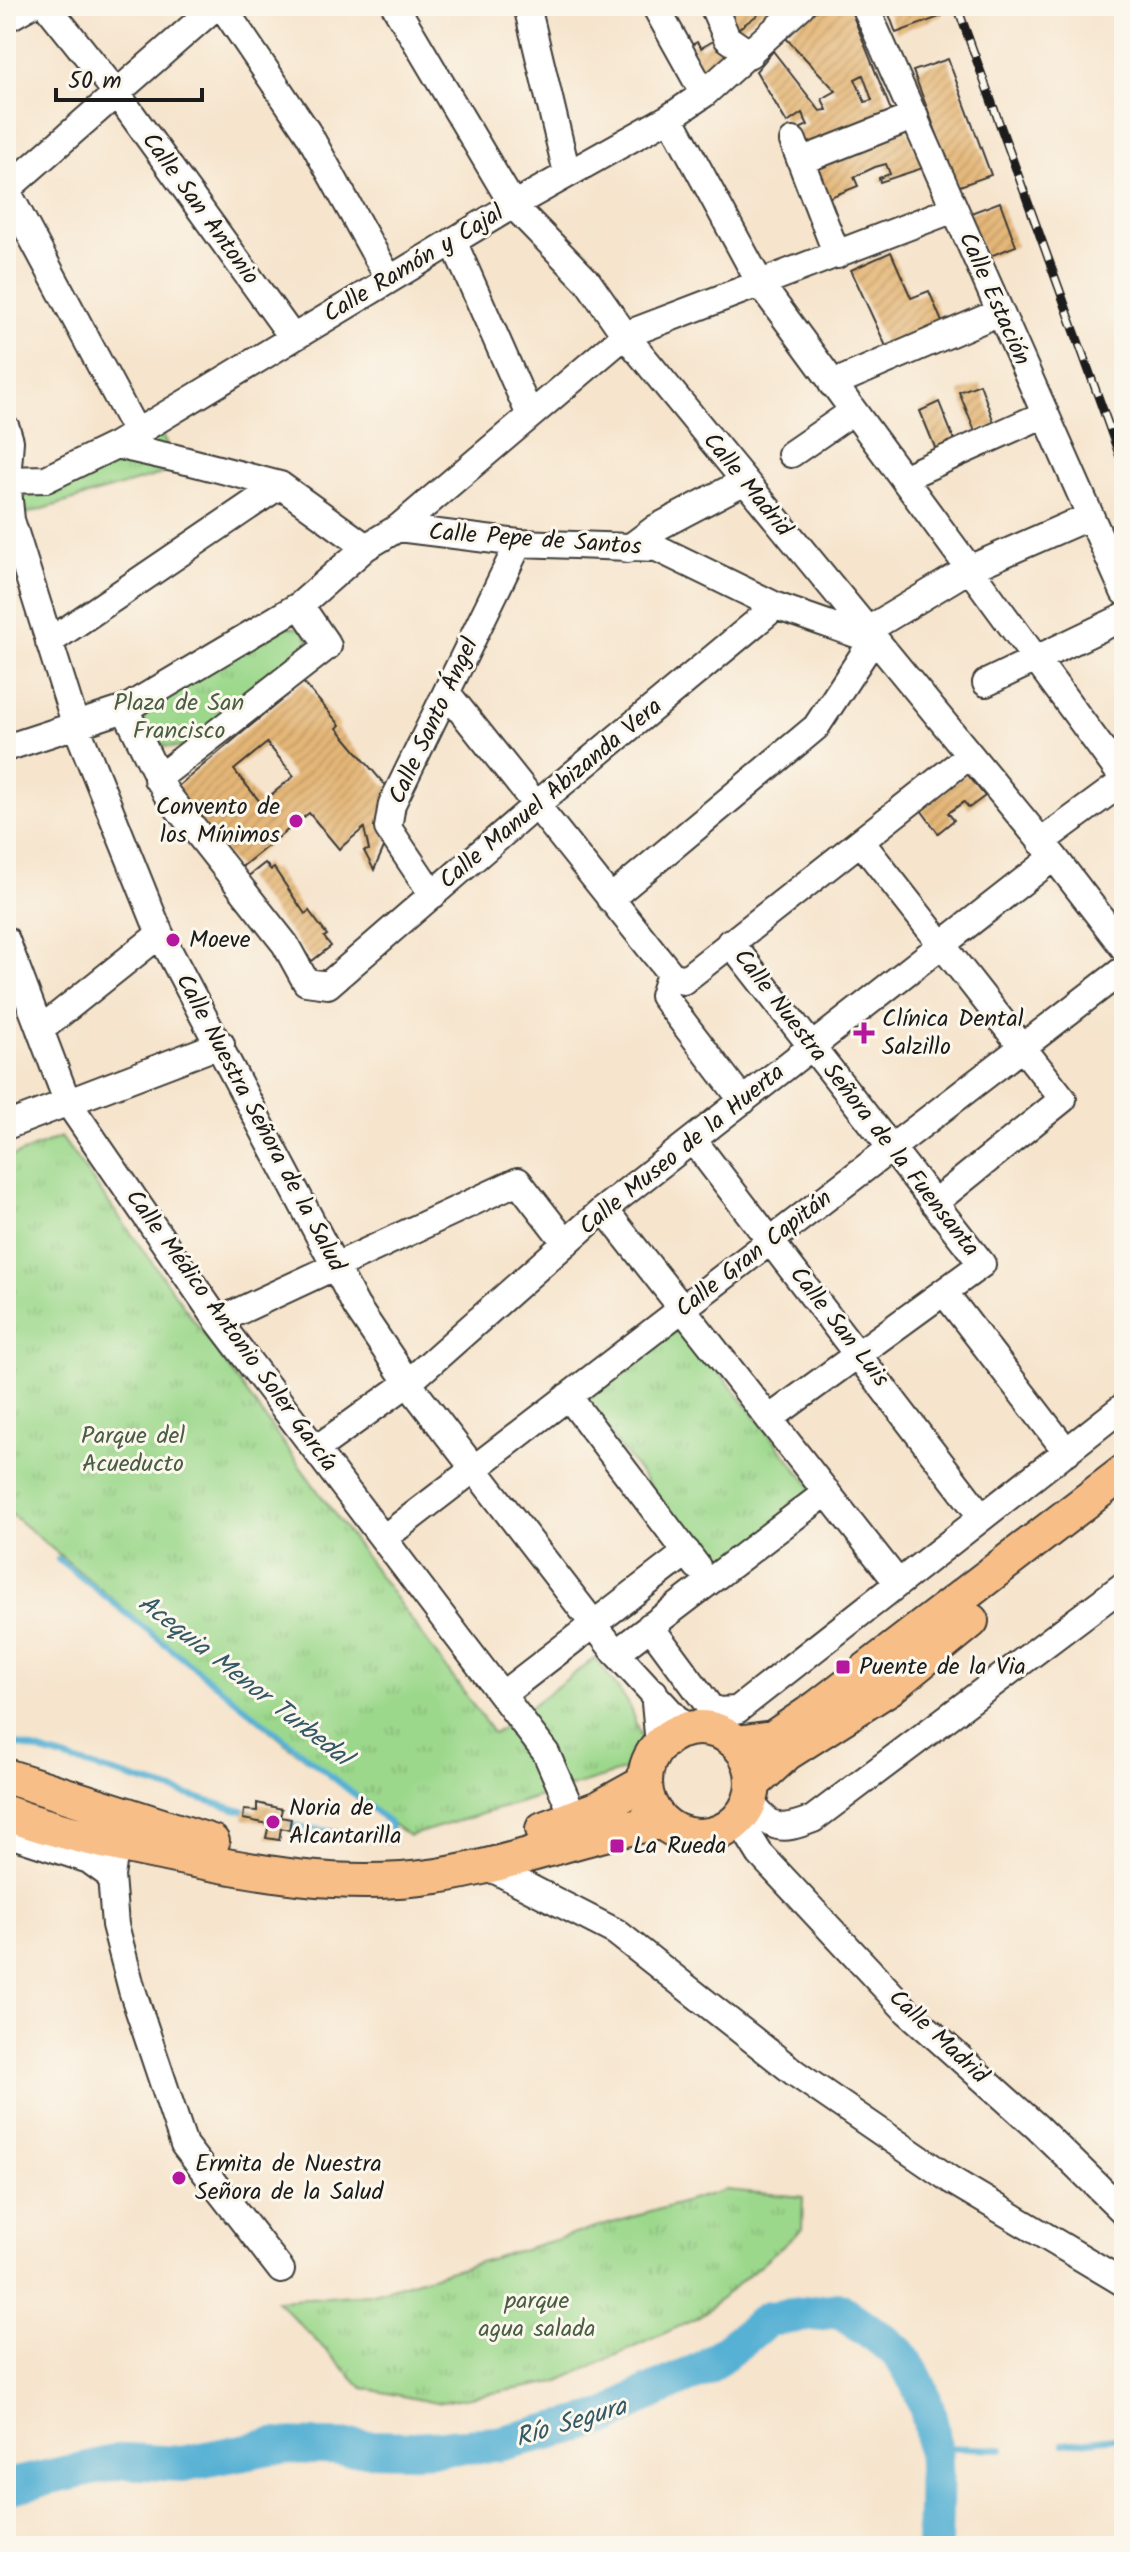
<svg xmlns="http://www.w3.org/2000/svg" width="1130" height="2552" font-family="Kalam,sans-serif">
<style>
.park{fill:url(#park-tufts);stroke:#5c7a54;stroke-width:2}
.lines{fill:none;stroke-linecap:round;stroke-linejoin:round}
.stream{stroke:#57b1d4;stroke-width:6}
.river{stroke:#57b1d4;stroke-width:36}
.building{fill:url(#building-hatch);fill-rule:evenodd}
.minor-casing{stroke:#3d3a36;stroke-width:30}
.major-casing{stroke:#3d3a36;stroke-width:38}
.minor{stroke:#fff;stroke-width:26}
.major{stroke:#f7be87;stroke-width:34}
.rail-casing{stroke:#1c1c1c;stroke-width:9}
.rail{stroke:#fbf7ec;stroke-width:6;stroke-dasharray:18;stroke-linecap:butt}
.poi-dot{fill:#b5179e;stroke:#fbf7ec;stroke-width:3}
.labels{text-anchor:middle;dominant-baseline:central;stroke-width:6;stroke-linejoin:round;paint-order:stroke}
.street-label{font-size:24px;fill:#1c1c1c;stroke:#fbf7ec}
.park-label{font-size:24px;fill:#495e43;stroke:#fbf7ec}
.poi-label{font-size:24px;fill:#1c1c1c;stroke:#fbf7ec;text-anchor:start}
.water-label{font-size:26px;font-style:italic;fill:#345866;stroke:#fbf7ec}
</style>
<defs>
<pattern id="park-tufts" width="24" height="20" patternUnits="userSpaceOnUse" patternTransform="scale(2)"><rect width="24" height="20" fill="#9cd88c"/><path d="M3 7l-1-3M5 7V3M7 7l1-3M15 17l-1-3M17 17v-4M19 17l1-3" fill="none" stroke="#86b978"/></pattern>
<pattern id="building-hatch" width="6" height="6" patternUnits="userSpaceOnUse" patternTransform="scale(2)"><rect width="6" height="6" fill="#e4b677"/><path d="M-1 1l2-2M0 6l6-6M5 7l2-2" fill="none" stroke="#c39c66"/></pattern>
</defs>
<rect width="100%" height="100%" fill="#fbf7ec"/>
<filter id="ink" filterUnits="userSpaceOnUse"><feTurbulence type="fractalNoise" baseFrequency=".0125" numOctaves="2"/><feDisplacementMap in="SourceGraphic" scale="16" xChannelSelector="R" yChannelSelector="G"/><feConvolveMatrix kernelMatrix="1 2 1 2 8 2 1 2 1" color-interpolation-filters="sRGB"/></filter>
<filter id="wash" filterUnits="userSpaceOnUse"><feTurbulence type="fractalNoise" baseFrequency=".006" numOctaves="4" result="noise"/><feDisplacementMap in="SourceGraphic" scale="32" xChannelSelector="R" yChannelSelector="G"/><feGaussianBlur stdDeviation="1.8" result="paint"/><feColorMatrix in="noise" values="0 0 0 0 0 0 0 0 0 0 0 0 0 0 0 0 0 1.4 0 .05"/><feComposite in="paint" operator="in"/></filter>
<g filter="url(#wash)">
<rect width="100%" height="100%" fill="#f6e4cc"/>
<path class="park" d="M156,435H162L178,469L19,516L25,494Z
M284,626L303,629L309,641V652L186,748L168,747L153,742L140,711Z
M61,1137L494,1734L595,1658L627,1701L645,1747L633,1768L409,1836L287,1745L6,1510V1159Z
M683,1326L817,1494L715,1570L582,1398Z
M725,2190L803,2197L802,2229L698,2318L557,2382L436,2403L363,2388L276,2300L370,2294Z"/>
<g class="lines">
<path class="stream" d="M58,1559L390,1823L393,1842L286,1824
M6,1741L252,1814
M1063,2444L1124,2437
M936,2447L1003,2449"/>
<path class="river" d="M6,2487L123,2461L182,2464L274,2446L414,2449L498,2444L609,2417L634,2400L705,2368L768,2319L839,2310C854,2322 889,2342 899,2354C944,2410 935,2479 934,2546"/>
</g>
<g id="blocks">
<path class="building" d="M719,6H770L738,29L730,28Z
M829,6H849L894,118L806,152L797,130L808,125L802,113L787,123L756,71L773,51L820,111L827,110L822,99L836,91L784,36L810,13ZM863,75L872,100L865,102L855,79Z
M886,6H938L942,16L896,33Z
M719,38L730,61L702,77L692,45L697,42L701,48Z
M948,59L991,175L957,187L913,71Z
M907,129L923,168L880,182L879,178L890,174L886,164L875,167L854,177L858,186L823,200L811,167Z
M1000,202L1016,246L985,258L968,214Z
M891,252L911,298L929,291L945,329L889,353L851,270Z
M980,384L995,425L975,431L959,392Z
M939,402L955,442L936,450L920,411Z
M303,682L340,725L337,728L384,784L392,788L385,845L374,870L364,851L369,850L364,828L339,849L309,813L239,869L171,792ZM267,743L294,776L261,803L234,770Z
M964,775H968L985,796L969,808L964,802L948,813L954,820L938,833L921,810Z
M265,863L271,870L274,868L305,914L309,911L327,935L324,937L331,946L312,961L246,878Z
M257,1803L282,1809L280,1817L291,1819L289,1830L281,1828L279,1840L266,1838L269,1824L243,1819L244,1810L257,1811Z"/>
</g>
</g>
<g filter="url(#ink)">
<use href="#blocks" fill-opacity="0" stroke="#3d3a36" stroke-width="2"/>
<g class="lines">
<defs>
<path id="minor" d="M47,6L115,91L293,338
M222,6L308,133L389,279
M395,6L513,205L588,282L625,335L1054,857L1124,948
M527,6L567,173
M655,6L704,94
M713,6L727,38L750,54
M865,6L1124,592
M6,19L29,6
M670,117L761,285L1124,779
M793,141L837,255
M801,161L915,116
M6,189L136,432
M6,190L216,6
M453,241L529,413
M832,384L1000,312
M6,428L10,441L7,480L11,520L75,723L160,934L356,1306L408,1383L616,1653L687,1730
M116,445L187,461
M791,454L852,412
M172,457L280,485L366,547
M905,477L1045,414
M6,480L46,479L116,445L513,205L670,117L704,94L801,6
M398,528L625,335L954,209
M628,549L656,528L743,482
M300,605L366,547L398,528L519,543L657,548L776,606L873,640L816,727L610,899
M866,631L969,569L1090,516
M49,642L280,485
M986,683L1124,617
M447,693L670,973L683,981L970,755
M125,709L166,793L285,944L306,982L328,985L536,805L776,606
M6,748L125,709L300,605L328,646L157,779
M1041,842L1124,781
M862,843L1063,1099L934,1203
M433,895L388,828L392,804L519,543
M6,940L67,1101L218,1321L546,1753L574,1817
M730,942L982,1264L769,1419
M670,973L663,996L743,1101
M40,1030L160,934
M6,1126L221,1044
M693,1140L982,1517
M604,1209L898,1583
M944,1292L1067,1452
M218,1321L518,1181L566,1243
M568,1396L697,1566
M316,1449L408,1383L604,1209L1054,857
M384,1538L1124,969
M650,1626L709,1706L717,1711L737,1710L1124,1406
M616,1653L827,1492
M654,1692L659,1745
M503,1694L687,1552
M750,1802C773,1830 779,1832 813,1819L1124,1585
M739,1820L760,1854L907,2011L1037,2127L1124,2212
M6,1833L89,1860L111,1876
M116,1844L111,1876L115,1925L132,1990L184,2145L281,2270
M487,1866L616,1932L795,2073L951,2180L1124,2283"/>
<path id="major" d="M645 1782a54 54 0 1 1 108 0a54 54 0 1 1-108 0Z
M737,1743L773,1738L817,1708L1124,1472
M6,1776L212,1842
M754,1783L787,1753L889,1688L971,1621
M6,1813C57,1832 112,1843 165,1854C257,1873 343,1890 437,1876C514,1864 585,1834 662,1822
M543,1829L599,1808L644,1783"/>
</defs>
<use href="#minor" class="minor-casing"/>
<use href="#major" class="major-casing"/>
<use href="#minor" class="minor"/>
<use href="#major" class="major"/>
<defs>
<path id="rail" d="M957,6L1124,468"/>
</defs>
<use href="#rail" class="rail-casing"/>
<use href="#rail" class="rail"/>
</g>
</g>
<g class="poi-dot">
<circle cx="296" cy="821" r="8"/>
<circle cx="173" cy="940" r="8"/>
<path d="M860 1021h8v8h8v8h-8v8h-8v-8h-8v-8h8z"/>
<rect x="835" y="1659" width="16" height="16" rx="4"/>
<circle cx="273" cy="1822" r="8"/>
<rect x="609" y="1838" width="16" height="16" rx="4"/>
<circle cx="179" cy="2178" r="8"/>
</g>
<g class="labels">
<g class="street-label">
<text transform="translate(200 209) rotate(54)">Calle San Antonio</text>
<text transform="translate(414 264) rotate(-31)">Calle Ramón y Cajal</text>
<text transform="translate(994 299) rotate(66)">Calle Estación</text>
<text transform="translate(747 485) rotate(51)">Calle Madrid</text>
<text transform="translate(535 540) rotate(4)">Calle Pepe de Santos</text>
<text transform="translate(434 721) rotate(-65)">Calle Santo Ángel</text>
<text transform="translate(551 794) rotate(-40)">Calle Manuel Abizanda Vera</text>
<text transform="translate(856 1103) rotate(52)">Calle Nuestra Señora de la Fuensanta</text>
<text transform="translate(260 1123) rotate(62)">Calle Nuestra Señora de la Salud</text>
<text transform="translate(682 1150) rotate(-39)">Calle Museo de la Huerta</text>
<text transform="translate(754 1254) rotate(-38)">Calle Gran Capitán</text>
<text transform="translate(839 1327) rotate(52)">Calle San Luis</text>
<text transform="translate(231 1331) rotate(54)">Calle Médico Antonio Soler García</text>
<text transform="translate(938 2037) rotate(43)">Calle Madrid</text>
</g>
<g class="park-label">
<text x="179" y="703">Plaza de San<tspan x="179" dy="28">Francisco</tspan></text>
<text x="133" y="1436">Parque del<tspan x="133" dy="28">Acueducto</tspan></text>
<text x="537" y="2301">parque<tspan x="537" dy="28">agua salada</tspan></text>
</g>
<g class="poi-label">
<text x="280" y="807" text-anchor="end">Convento de<tspan x="280" dy="28">los Mínimos</tspan></text>
<text x="189" y="940">Moeve</text>
<text x="882" y="1019">Clínica Dental<tspan x="882" dy="28">Salzillo</tspan></text>
<text x="859" y="1667">Puente de la Via</text>
<text x="289" y="1808">Noria de<tspan x="289" dy="28">Alcantarilla</tspan></text>
<text x="633" y="1846">La Rueda</text>
<text x="195" y="2164">Ermita de Nuestra<tspan x="195" dy="28">Señora de la Salud</tspan></text>
</g>
<g class="water-label">
<text transform="translate(244 1681) rotate(38)">Acequia Menor Turbedal</text>
<text transform="translate(571 2423) rotate(-17)">Río Segura</text>
</g>
</g>
<rect width="1130" height="2552" fill="none" stroke="#fbf7ec" stroke-width="32"/>
<path d="M56 88v12h146v-12" fill="none" stroke="#1c1c1c" stroke-width="4"/>
<text x="68" y="88" font-size="24" fill="#1c1c1c" stroke="#fbf7ec" stroke-width="6" paint-order="stroke">50 m</text>
</svg>
